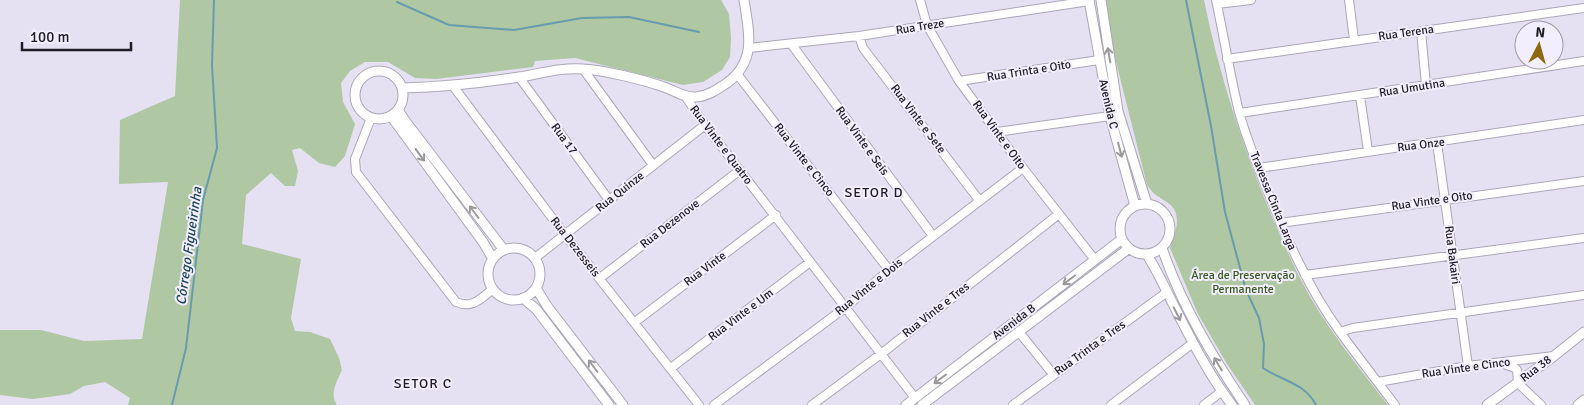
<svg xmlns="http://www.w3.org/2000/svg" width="1584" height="405" font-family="Signika,sans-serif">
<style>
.green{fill:#afc7a3}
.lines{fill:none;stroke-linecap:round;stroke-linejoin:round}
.stream{stroke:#689bae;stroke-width:2}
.minor-casing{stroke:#aba6b8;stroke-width:10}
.tertiary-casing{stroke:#aba6b8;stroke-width:11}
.minor{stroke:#fff;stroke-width:8}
.tertiary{stroke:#fff;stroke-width:9}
.oneway{stroke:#9b999c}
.labels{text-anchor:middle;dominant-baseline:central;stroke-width:4;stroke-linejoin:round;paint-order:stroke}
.street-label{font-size:12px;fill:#201d24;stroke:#f3eefd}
.park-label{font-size:12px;fill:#365922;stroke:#f3eefd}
.neighbourhood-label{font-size:14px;letter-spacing:1px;fill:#201d24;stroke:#f3eefd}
.water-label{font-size:14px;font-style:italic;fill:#1a4656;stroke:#f3eefd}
</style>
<rect width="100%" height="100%" fill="#e6e0f3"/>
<path class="green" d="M180,0H721L729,14L731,38L730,57L722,70L703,82L683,85L575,58L535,61L533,67L436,79L415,78L388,62H365L350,71L341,83L343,102L355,124L345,156L335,167L319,163L300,148L292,150L298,171L295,186H285L271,173L246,195L242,244L301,259L291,318L295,331L310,332L330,339L339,358L342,370C337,381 329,394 337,405H128L130,398L105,382L84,386L70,394L33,399L0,395V330H41L84,341L142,339L168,182L119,184L120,120L175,96Z
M1106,0H1204C1220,80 1247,160 1280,235C1287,250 1293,265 1301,280C1324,325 1357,365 1388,405H1255L1227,364L1198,314L1170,248C1176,232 1184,211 1165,201C1155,194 1155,196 1147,185L1111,42Z"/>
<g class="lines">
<path class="stream" d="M1186,0L1211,126L1225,212L1246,290L1259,318L1264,344L1263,368C1282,381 1305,383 1316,405
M397,2L449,25L514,30L582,18L629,17L699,32
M172,405L186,348L203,200L217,148L212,65L214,0"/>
<defs>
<path id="minor" d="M920,0L927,25L959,81L1023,168L1095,260
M1216,0C1224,37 1230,75 1239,112C1246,137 1256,162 1266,187C1286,237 1308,288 1340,332C1358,357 1377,381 1395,405
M1349,0L1354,40
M1217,4L1251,0
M1421,31L1426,85
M859,36L863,48L979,200
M792,45L933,236
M749,48L859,36L1089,1
M1227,59L1584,8
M583,69L653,165
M737,74L889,270
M519,77L609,200
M959,81L1099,60
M453,86L565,235L699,405
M685,96L705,125L915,398
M1360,96L1368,151
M1240,113L1584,61
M371,118L355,159L356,172L456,302C473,309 480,299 493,289
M997,132L1110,116
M1437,143L1468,366
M1259,168L1584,120
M1280,223L1584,181
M535,258L705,125
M1305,275L1584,238
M600,278L740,170
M635,322L776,215
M1019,332L1053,374
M1340,332L1353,328L1584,295
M1504,364L1515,368L1517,370L1518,383L1541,405
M671,368L810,262
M1378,382L1468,366L1554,356
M714,405L846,307L889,270L1023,168
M812,405L881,354L1059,214
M1013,405L1167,292
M1111,405L1193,343
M1204,405L1221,392"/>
<path id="tertiary" d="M1089,0L1110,116L1135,206
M1101,0L1118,111L1147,204
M355 95a24 24 0 1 1 48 0a24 24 0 1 1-48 0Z
M403,88C442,87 480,83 519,77C540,74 561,67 583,69C604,70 644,80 664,87C675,91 685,98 696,97C708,96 718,89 727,83C757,61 749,32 744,0
M398,110L406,122L504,250
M391,116L483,242L493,259
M1120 229a25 25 0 1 1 50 0a25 25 0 1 1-50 0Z
M1162,248C1181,304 1212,356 1245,405
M488 274a26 26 0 1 1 52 0a26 26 0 1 1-52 0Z
M1147,255C1157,270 1164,286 1172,302C1190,337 1208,374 1232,405
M536,288L547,306L623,405
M523,298L536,309L609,405
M906,405L1122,239
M922,405L1128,249
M1487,405L1554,356L1584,332
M1578,405L1584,400"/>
</defs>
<use href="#minor" class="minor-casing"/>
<use href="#tertiary" class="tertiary-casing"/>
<use href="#minor" class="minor"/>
<use href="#tertiary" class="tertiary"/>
</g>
<defs><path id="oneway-shaft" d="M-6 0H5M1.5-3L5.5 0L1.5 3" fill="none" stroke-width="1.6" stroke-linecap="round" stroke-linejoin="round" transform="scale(1.25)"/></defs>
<g class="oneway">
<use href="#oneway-shaft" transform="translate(1109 55) rotate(-100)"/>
<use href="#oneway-shaft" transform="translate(1120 150) rotate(75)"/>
<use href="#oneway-shaft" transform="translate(420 155) rotate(54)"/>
<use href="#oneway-shaft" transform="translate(474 212) rotate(-127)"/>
<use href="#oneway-shaft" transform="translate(1069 280) rotate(143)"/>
<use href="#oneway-shaft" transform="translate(1177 314) rotate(63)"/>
<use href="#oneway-shaft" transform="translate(1218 364) rotate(-121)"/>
<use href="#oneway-shaft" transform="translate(593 366) rotate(-127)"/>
<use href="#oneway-shaft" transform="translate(940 379) rotate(143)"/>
</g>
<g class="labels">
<g class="street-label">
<text transform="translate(920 27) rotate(-9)">Rua Treze</text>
<text transform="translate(1406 33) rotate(-8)">Rua Terena</text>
<text transform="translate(1029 71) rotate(-9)">Rua Trinta e Oito</text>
<text transform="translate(1412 88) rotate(-9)">Rua Umutina</text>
<text transform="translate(1108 104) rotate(77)">Avenida C</text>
<text transform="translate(918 119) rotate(53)">Rua Vinte e Sete</text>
<text transform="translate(999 135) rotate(54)">Rua Vinte e Oito</text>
<text transform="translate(564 139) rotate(54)">Rua 17</text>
<text transform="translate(862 141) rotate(54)">Rua Vinte e Seis</text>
<text transform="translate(721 145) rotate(53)">Rua Vinte e Quatro</text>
<text transform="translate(1421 145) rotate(-7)">Rua Onze</text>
<text transform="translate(804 160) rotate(52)">Rua Vinte e Cinco</text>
<text transform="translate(620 192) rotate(-38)">Rua Quinze</text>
<text transform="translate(1273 201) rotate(68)">Travessa Cinta Larga</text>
<text transform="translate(1432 201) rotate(-8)">Rua Vinte e Oito</text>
<text transform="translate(670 224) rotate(-38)">Rua Dezenove</text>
<text transform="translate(575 247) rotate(52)">Rua Dezesseis</text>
<text transform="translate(1452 255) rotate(83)">Rua Bakairi</text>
<text transform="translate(705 269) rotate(-37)">Rua Vinte</text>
<text transform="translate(869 287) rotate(-39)">Rua Vinte e Dois</text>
<text transform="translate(936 310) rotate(-38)">Rua Vinte e Tres</text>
<text transform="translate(741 315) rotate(-37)">Rua Vinte e Um</text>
<text transform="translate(1014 322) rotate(-37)">Avenida B</text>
<text transform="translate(1090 348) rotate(-36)">Rua Trinta e Tres</text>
<text transform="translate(1466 368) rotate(-8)">Rua Vinte e Cinco</text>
<text transform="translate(1536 369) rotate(-37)">Rua 38</text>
</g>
<g class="park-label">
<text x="1243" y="275">Área de Preservação<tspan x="1243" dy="14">Permanente</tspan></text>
</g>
<g class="neighbourhood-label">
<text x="874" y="192">SETOR D</text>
<text x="423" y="383">SETOR C</text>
</g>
<g class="water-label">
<text transform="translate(189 246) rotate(-82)">Córrego Figueirinha</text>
</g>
</g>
<g transform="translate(1539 45) rotate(6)"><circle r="24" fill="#f3eefd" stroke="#9f9aa6"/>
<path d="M0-4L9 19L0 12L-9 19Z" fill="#8e690d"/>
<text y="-8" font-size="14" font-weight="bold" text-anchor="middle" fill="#201d24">N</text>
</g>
<path d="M22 42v8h109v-8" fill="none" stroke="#201d24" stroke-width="2.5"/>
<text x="30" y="42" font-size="15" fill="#201d24" stroke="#f3eefd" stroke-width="4" paint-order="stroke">100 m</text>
</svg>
